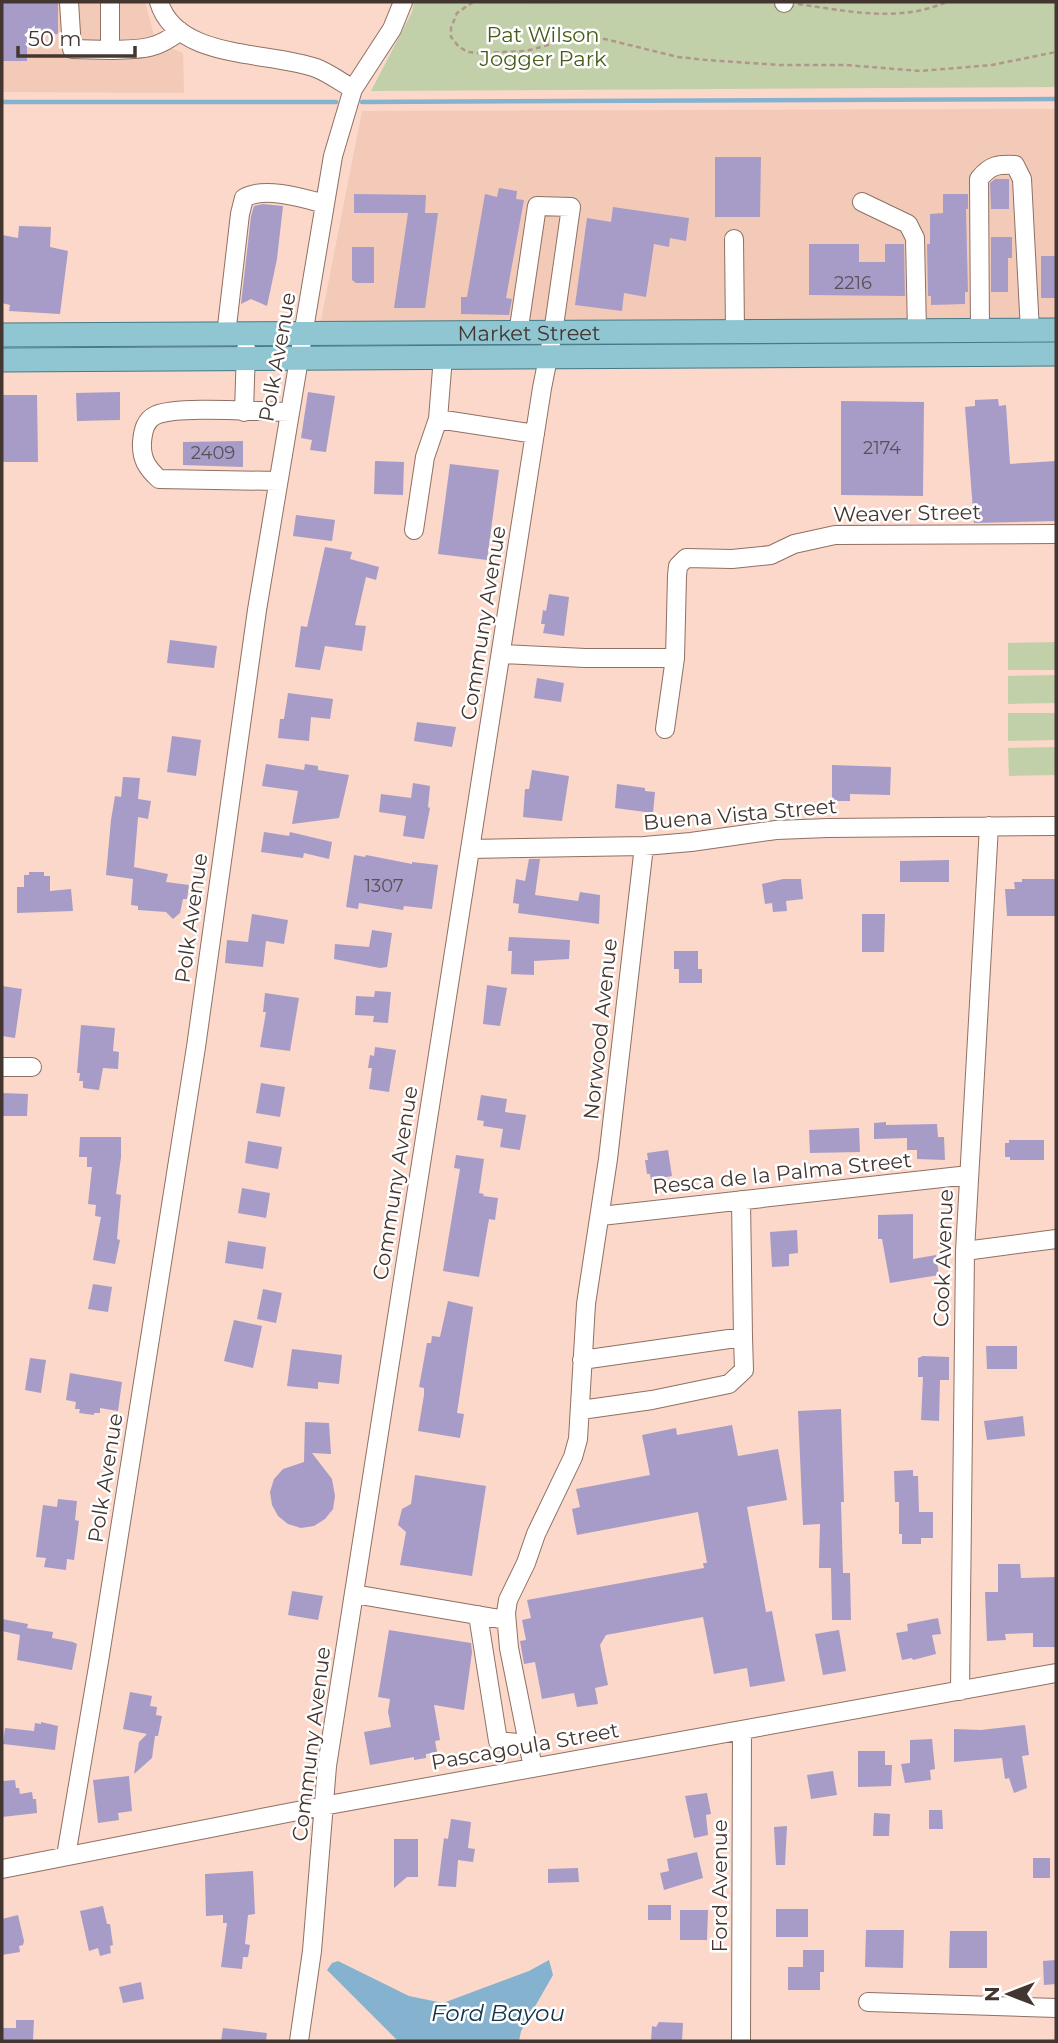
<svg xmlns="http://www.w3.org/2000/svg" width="1058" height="2043" font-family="Montserrat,sans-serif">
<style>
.built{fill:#f3cab8}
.green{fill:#c2d0aa}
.water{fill:#85b2ce}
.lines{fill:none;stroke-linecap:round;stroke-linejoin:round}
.stream{stroke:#85b2ce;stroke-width:4.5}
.building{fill:#a79cc7}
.minor-casing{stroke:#8f7063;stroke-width:20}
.major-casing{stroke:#457a86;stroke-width:25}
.path{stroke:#b0968b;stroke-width:2.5;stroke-dasharray:5 3.5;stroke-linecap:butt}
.minor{stroke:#fff;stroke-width:18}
.major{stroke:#90c5d2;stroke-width:23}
.labels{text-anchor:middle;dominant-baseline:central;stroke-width:5;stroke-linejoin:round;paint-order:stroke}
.number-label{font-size:18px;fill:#5c5056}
.park-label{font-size:21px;fill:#485b19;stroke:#fff}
.street-label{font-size:21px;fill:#433630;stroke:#fff}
.water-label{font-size:23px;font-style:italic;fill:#0f364a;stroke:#fff}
</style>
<rect width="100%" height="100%" fill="#fbd8c9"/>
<path class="built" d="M2,2H145L156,42L183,53L184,93L2,92Z
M1056,109V319L320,325L362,111Z"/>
<path class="green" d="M414,2H1056V87L371,91L412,12Z
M1056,642V670H1008V643Z
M1056,675V703L1008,704V676Z
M1008,713H1056V740L1008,741Z
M1056,747V775L1009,776L1008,748Z"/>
<path class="water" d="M549,1960L553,1975L521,2031L519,2041H398L327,1970L332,1963L338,1961L409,1996L443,2003L529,1971Z"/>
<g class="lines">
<path class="stream" d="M2,102H336
M362,102L1056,99"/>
</g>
<path class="building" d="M2,2H58V34L27,35V61H2Z
M715,157H761L760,217H715Z
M995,179H1009V209H991L990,183Z
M499,188L517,191L516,199L524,200L506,298L512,299L509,315L461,314V297H467L485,194L497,197Z
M354,194L426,195L425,213H438L425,308H394L408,213H354Z
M943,194H968V209H966L968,292H965V304L931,305V296H928L927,244H930V214L943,213Z
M263,204L283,206L277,259L267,306L251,299L241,304L251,216L254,206Z
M613,207L689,218L686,241L670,238L669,247L654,244L646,297L624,293L622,311L575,305L587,218L611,222Z
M19,226L51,227L50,247L68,251L60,314L9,311L10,305L2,303V235L18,238Z
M991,237H1012V258H1008V292H991Z
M809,244H859V262H885V244H904L905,296L809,295Z
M352,247H374V283H356L352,280Z
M1041,256H1056V298H1041Z
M120,392V420L77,421L76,393Z
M308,392L335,396L326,452L310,450L312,440L301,438Z
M2,395H37L38,462H2Z
M998,399L999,406L1006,405L1010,464L1056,461V521L974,523L965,407L975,406V400Z
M841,401L924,402L923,496L841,495Z
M243,441V467L183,465V442Z
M375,461L404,462L403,495L374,494Z
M450,464L499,470L487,560L438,554Z
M296,515L335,520L332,541L293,536Z
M325,547L352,552L350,559L379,567L376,580L366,577L355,625L366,626L362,651L325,646L320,670L295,667L301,626L307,627Z
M549,594L569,597L564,636L543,633L545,624H541L543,610L546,611Z
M170,640L217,646L214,668L167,663Z
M537,678L564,683L561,702L534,698Z
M288,693L333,699L330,719L311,717L309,741L278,738L280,719H284Z
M417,722L456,727L452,747L414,741Z
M172,736L201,740L196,776L167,772Z
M266,764L304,770L305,764L318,766V770L349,775L339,818L292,824L298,791L262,786Z
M832,765L891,767L890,795L850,794V801H832Z
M532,770L569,776L562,821L523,817L525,789H529Z
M123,777L140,778L138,799L151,801L148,819L138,817L134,867L168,874L166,882L189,885L187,899H183L180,913L173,919L166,912L138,910V906L131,905L133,879L106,875L111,820L115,796L121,797Z
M413,783L430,786L428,807L430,808L424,839L403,836L406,816L379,812L381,794L411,798Z
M617,784L645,788V791L655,792L653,813L615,808Z
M264,832L289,836L290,832L332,842L329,859L304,853L303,858L261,852Z
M354,855L365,857L366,855L412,864V862L438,865L432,909L404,906L403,910L359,903L358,909L346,907Z
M529,859H540L535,895L578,901L580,892L600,895L599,924L518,913L519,904L513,903L516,879L525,881Z
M949,860V882H900V861Z
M29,872H44V876H50V891L71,889L73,911L17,913V887H24V875H29Z
M783,879H801L803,899L786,901L787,911L773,912L772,903L765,904L762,884Z
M1022,879H1056V916H1007L1005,889H1015L1014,882H1022Z
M252,914L288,920L284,944L266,941L263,967L225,963L227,940L248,942Z
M862,914H885L884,952H862Z
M372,930L392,933L387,967L380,968L334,959L335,944L369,947Z
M509,937L570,940L569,959L534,961V975L511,974L512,951H508Z
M674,951H698V969H702V983H679V969H674Z
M487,985L507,988L500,1026L483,1024Z
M2,986L22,989L15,1038L2,1036Z
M375,991L391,992L388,1023L373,1022L374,1016L355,1015L356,996L374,997Z
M265,993L299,998L290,1051L260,1047L266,1012H263Z
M81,1025L115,1028L113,1051L119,1052L118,1069L103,1068L99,1090L83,1088V1081H79L80,1073H77Z
M375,1047L396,1050L389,1092L369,1089L372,1068H368L370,1055L374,1056Z
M261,1083L285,1087L280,1117L256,1113Z
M2,1093L28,1094L27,1116H2Z
M481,1095L507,1099L505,1112L526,1115L520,1150L500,1147L503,1129L483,1126L484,1121L477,1120Z
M886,1122V1125L937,1124L938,1137H944L945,1160L917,1159V1150H907V1138L874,1139V1123Z
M859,1128L860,1152L810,1153L809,1130Z
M80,1137H121V1157L116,1194L121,1195L117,1239L120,1240L115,1264L93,1260L101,1217L95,1216L96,1205L88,1204L92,1167H87V1157H79Z
M1009,1140H1044V1160H1010V1157H1005V1143H1009Z
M248,1141L282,1147L278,1169L245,1163Z
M668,1150L672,1176L651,1180L650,1174H647L645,1160H648L647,1153Z
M456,1155L484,1159L479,1193L484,1194L483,1196L498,1198L495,1220L489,1219L479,1277L443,1271L460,1169L454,1168Z
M242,1188L270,1193L266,1218L238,1213Z
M913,1214V1259L936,1255L939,1275L890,1283L882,1239H878V1215Z
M797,1230L798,1253L789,1254V1266L772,1267L770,1232Z
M228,1241L266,1247L263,1269L225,1263Z
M93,1284L112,1287L108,1312L88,1309Z
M263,1289L282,1293L276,1323L257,1319Z
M448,1301L473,1307L457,1413L464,1414L460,1438L418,1431L424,1395V1388L419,1387L427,1343H431L432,1336L440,1337Z
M234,1320L262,1326L253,1368L224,1361Z
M986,1346H1017V1369H987Z
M292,1349L342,1355L339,1384L318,1382V1389L287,1386Z
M923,1356L949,1357V1380H940L939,1421L921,1420L923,1377H918V1358Z
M30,1358L46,1360L41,1393L25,1390Z
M70,1373L122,1382L118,1411L100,1408V1413H94V1415L79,1413L80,1409H75L76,1402L66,1400Z
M841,1409L844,1502H841L843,1573H850L851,1620H832L831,1568H819L820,1524L803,1525L798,1411Z
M1023,1416L1025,1436L987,1440L984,1421Z
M305,1422L329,1423L331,1454L312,1453L332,1479L335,1496L333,1509L325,1519L314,1526L301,1528L288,1524L278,1516L272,1505L270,1492L274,1479L283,1469L304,1462Z
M732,1425L738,1456L778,1449L787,1500L747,1507L766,1612L772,1611L785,1681L750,1687L747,1668L714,1674L703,1617L606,1635L600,1645L608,1685L595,1688L598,1704L577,1707L574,1693L542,1699L535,1662L524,1664L520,1641L526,1640L522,1620L531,1618L527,1600L704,1568L703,1563H707L698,1512L577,1535L572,1509L580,1507L576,1489L650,1475L642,1435L676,1428L677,1435Z
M913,1470V1476H918L919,1512H933V1538H921V1544H902V1534H899V1502H895L894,1471Z
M415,1475L486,1486L472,1576L400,1565L406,1532L398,1525L402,1509L411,1504Z
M58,1499L77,1501L75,1520L79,1521L74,1560L67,1559L66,1570L44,1567L46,1558L36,1557L43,1505L57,1507Z
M998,1564H1020L1021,1578L1056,1577V1647H1033V1633L1005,1634L1006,1640L987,1641L985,1592H998Z
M292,1591L323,1596L318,1620L288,1615Z
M938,1618L941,1634L932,1635L936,1654L913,1660L912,1658L902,1660L896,1633L908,1631L907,1624Z
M2,1619L28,1624L27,1628L53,1632L52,1638L73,1642L77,1644L72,1670L17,1660L20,1635L2,1631Z
M389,1630L471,1643L472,1652L464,1710L434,1705L440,1740L435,1741L437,1752L426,1754V1758L414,1760V1757L370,1765L364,1732L391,1727L388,1712L390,1699L378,1697Z
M839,1630L846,1671L823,1675L815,1634Z
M130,1692L152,1696L150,1706L157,1707L156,1715L162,1716L158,1736H155L152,1758L134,1774L139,1742L147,1734L123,1729Z
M41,1722L58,1726L55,1750L3,1744L5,1728L34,1731L35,1723L41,1724Z
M1025,1725L1029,1755L1022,1756L1027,1788L1014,1793L1009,1778L1005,1779L1002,1758L954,1762V1729L981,1730Z
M932,1739L935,1769L930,1770L931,1780L905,1783L901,1764L910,1763V1740Z
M858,1751H885V1765H892L891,1786L858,1787Z
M833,1771L837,1795L811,1799L807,1775Z
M129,1776L132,1811L118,1813L119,1820L98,1823L93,1780Z
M15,1780L16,1788H19L20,1794L32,1792L33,1799H36L37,1813L2,1817V1781Z
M707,1793L711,1814L706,1815L708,1835L694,1838L685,1796Z
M929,1810H942L943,1829H929Z
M874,1813L890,1814L889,1836H873Z
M451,1819L471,1822L468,1848L475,1849L473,1862L458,1860L456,1887L438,1886L444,1838L448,1839Z
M787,1826L785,1865H776L774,1827Z
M394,1839H418V1877H407L394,1888Z
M697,1852L703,1878L664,1890L660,1873L669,1871L667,1859Z
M1033,1858H1050V1878H1033Z
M578,1868L579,1882L548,1883V1869Z
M253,1871L255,1914L248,1915L245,1944L250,1945L248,1957H243L242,1969L221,1967L227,1923H223V1915L206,1916L205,1874Z
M648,1905H671V1920H648Z
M103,1906L107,1924H110L113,1945L110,1946L111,1953L100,1956L98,1948L89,1951L80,1911Z
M776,1909H808V1937H776Z
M680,1910H708L707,1940H680Z
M18,1915L24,1941L23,1945L19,1946L20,1952L2,1955V1919Z
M866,1930H904L903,1968L865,1967Z
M950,1931H987V1968H949Z
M803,1950H824V1972H820V1990H788V1967H803Z
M1056,1960V1984L1044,1985L1043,1961Z
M141,1982L144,1999L123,2003L119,1987Z
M16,2020H34L33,2040H3V2028H16Z
M659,2022L683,2023L682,2041H651L652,2026L656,2027Z
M223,2028L267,2033L266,2041H221Z"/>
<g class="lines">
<defs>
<path id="minor" d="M69,2L72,49L110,50
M110,2V50C140,49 155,51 180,31
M159,2C176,60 269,51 316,68C329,73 341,82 353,89
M784,3V2
M862,202L908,224L915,238L917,331
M734,239L735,332
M980,331L979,179C990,165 998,164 1015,165L1022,179L1030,331
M226,335L240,214L244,198C264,186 303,198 325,204
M443,357L438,419L535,434
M244,412L246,349
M278,481L159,479C147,468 141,459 142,442C143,431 145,420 156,415C178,405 262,412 290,412
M414,530L425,457L438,419
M502,654L585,658H675
M665,729L675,658L677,576L678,566L686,558L732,559L771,555L794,544L835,535L1056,534
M470,849L644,846L691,842L776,830L828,828L1056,826
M2,1067H32
M601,1216L969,1175
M965,1251L1056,1239
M582,1360L743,1337L741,1200
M581,1410L652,1400L729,1384L744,1370L743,1337
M354,1594L506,1620
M478,1615L498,1741L528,1744
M960,1691L965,1251L989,826
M533,1768L509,1648L506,1613L508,1600L526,1563L536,1534L573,1457L578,1439L586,1304L608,1159L644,846
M66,1856L100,1655L196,1047L257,610L333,156L353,89L392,29L403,2
M2,1869L323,1806L1056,1673
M868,2002L1056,2008
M299,2041L312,1951L327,1766L542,388L553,333L571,207L537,206L518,334
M741,2041L742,1730"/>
<g id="major">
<path id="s1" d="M2,335L1056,330"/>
<path d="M2,360L1056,354"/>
</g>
</defs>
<use href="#minor" class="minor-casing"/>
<use href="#major" class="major-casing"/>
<path class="path" d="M473,2L457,13L451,28V37L459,47L468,52L478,53L526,51L563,41L605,39L678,57L706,60L780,65H846L920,71L992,65L1056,52
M529,2H564
M798,4C848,11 899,23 946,2"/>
<use href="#minor" class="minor"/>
<use href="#major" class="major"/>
</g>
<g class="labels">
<g class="number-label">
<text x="853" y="283">2216</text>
<text x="882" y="448">2174</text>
<text x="213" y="453">2409</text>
<text x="384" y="886">1307</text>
</g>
<g class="park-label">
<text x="543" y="34">Pat Wilson<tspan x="543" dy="24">Jogger Park</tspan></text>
</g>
<g class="street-label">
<text stroke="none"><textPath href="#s1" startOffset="527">Market Street</textPath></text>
<text transform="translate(277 357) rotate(-80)">Polk Avenue</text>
<text transform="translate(907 513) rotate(-1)">Weaver Street</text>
<text transform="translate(483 623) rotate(-81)">Communy Avenue</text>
<text transform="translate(740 814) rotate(-5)">Buena Vista Street</text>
<text transform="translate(191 918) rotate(-82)">Polk Avenue</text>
<text transform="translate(600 1029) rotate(-84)">Norwood Avenue</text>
<text transform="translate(782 1173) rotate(-6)">Resca de la Palma Street</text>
<text transform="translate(395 1183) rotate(-81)">Communy Avenue</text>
<text transform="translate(943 1258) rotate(-88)">Cook Avenue</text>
<text transform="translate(105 1478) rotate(-81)">Polk Avenue</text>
<text transform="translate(311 1744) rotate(-83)">Communy Avenue</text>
<text transform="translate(525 1746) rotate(-10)">Pascagoula Street</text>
<text transform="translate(719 1886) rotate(-90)">Ford Avenue</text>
</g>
<g class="water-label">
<text x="498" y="2013">Ford Bayou</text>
</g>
</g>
<rect width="1058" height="2043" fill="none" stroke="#433630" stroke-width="7"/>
<g transform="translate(1009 1994) rotate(270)" stroke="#ffffff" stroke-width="5" paint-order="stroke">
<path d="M0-5L12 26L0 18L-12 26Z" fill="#433630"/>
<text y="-10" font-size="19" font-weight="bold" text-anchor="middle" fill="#433630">N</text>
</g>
<path d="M18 46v10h117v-10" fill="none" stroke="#433630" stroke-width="3.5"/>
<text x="28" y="46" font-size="21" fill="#433630" stroke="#ffffff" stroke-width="5" paint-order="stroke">50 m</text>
</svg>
